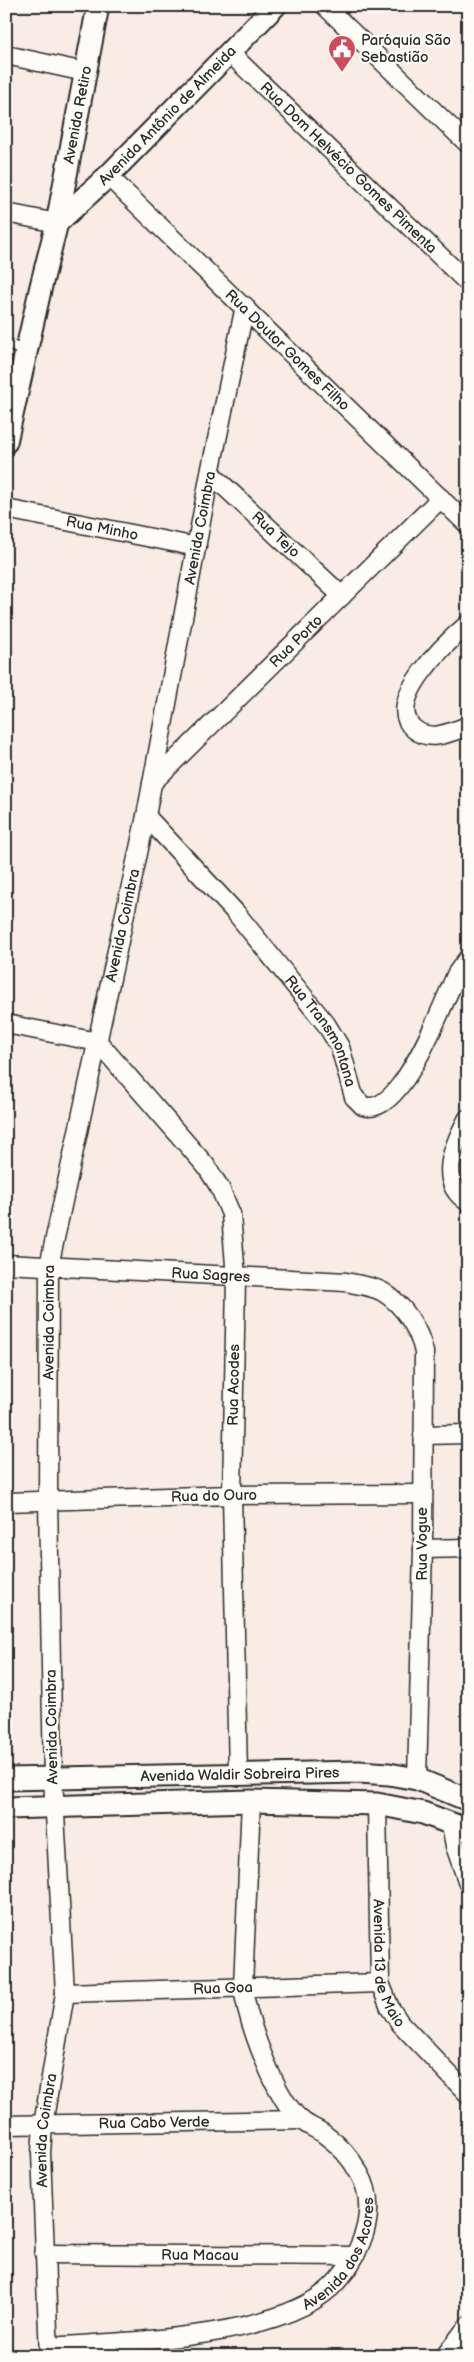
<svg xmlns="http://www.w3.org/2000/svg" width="474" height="2362" font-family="'Balsamiq Sans',sans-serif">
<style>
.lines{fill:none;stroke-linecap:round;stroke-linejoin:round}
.service-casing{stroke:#2b2b2b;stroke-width:12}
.minor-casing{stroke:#2b2b2b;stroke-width:21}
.tertiary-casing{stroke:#2b2b2b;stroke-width:25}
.service{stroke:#fdfcf7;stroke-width:9}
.minor{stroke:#fdfcf7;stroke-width:18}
.tertiary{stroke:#fdfcf7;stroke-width:21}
.labels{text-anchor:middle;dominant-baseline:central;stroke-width:4.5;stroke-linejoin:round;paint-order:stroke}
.poi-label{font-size:15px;fill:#2b2b2b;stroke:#fdfcf7;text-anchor:start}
.street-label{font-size:15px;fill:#2b2b2b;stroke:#fdfcf7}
</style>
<rect width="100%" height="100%" fill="#f8ece5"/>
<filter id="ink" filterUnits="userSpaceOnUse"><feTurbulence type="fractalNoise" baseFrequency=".02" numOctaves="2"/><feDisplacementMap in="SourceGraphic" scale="10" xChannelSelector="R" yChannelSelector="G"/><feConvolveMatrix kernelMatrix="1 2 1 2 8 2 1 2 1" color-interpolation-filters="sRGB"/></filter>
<g filter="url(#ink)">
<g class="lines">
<defs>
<path id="service" d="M6,342L25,353"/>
<g id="minor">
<path d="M325,6L468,144"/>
<path id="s1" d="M230,53L468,283"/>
<path d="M6,55L85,72"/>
<path id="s2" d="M108,176L468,525"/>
<path d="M6,213L57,223"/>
<path id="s3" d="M210,473L342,596"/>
<path id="s4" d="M6,509L197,547"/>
<path d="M468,624C447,642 382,702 414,729C431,743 450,732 468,726"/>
<path id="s5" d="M152,783L441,498"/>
<path id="s6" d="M146,816L236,913L326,1024L340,1047L354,1097L363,1106C402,1119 444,1000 457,973L468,958"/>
<path d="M6,1024L98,1042L206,1166L220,1188L231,1214L236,1278L232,1495L238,1774"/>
<path d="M468,1118C454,1144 436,1182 468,1202"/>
<path id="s7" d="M6,1264L346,1282C358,1285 373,1286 383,1292C404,1305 419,1329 424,1352L423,1549L417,1779"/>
<path d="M423,1435L468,1434"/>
<path id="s8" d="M6,1502L232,1495L422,1494"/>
<path d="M423,1549L468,1548"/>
<path id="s9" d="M377,1804L380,1983L390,2008L400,2023L468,2094"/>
<path d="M451,1824L455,1846L468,1883"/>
<path id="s10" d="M65,1993L380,1983"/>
<path id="s11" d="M6,2125L301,2120"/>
<path id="s12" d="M44,2254L355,2256"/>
<path id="s13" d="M49,2347C124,2341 288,2340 338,2280C348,2269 356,2255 361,2242C370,2220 372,2194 359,2173C351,2158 338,2144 324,2134C317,2129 308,2126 301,2120C275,2099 247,2020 243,1987L251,1801"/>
<path id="s14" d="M49,2356L41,2153L43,2125L65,1993L53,1778L48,1499L49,1266L146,816L210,473L245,306"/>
<path d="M445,2356L468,2326"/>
</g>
<g id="tertiary">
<path id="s15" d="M57,223L108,176L275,6"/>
<path id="s16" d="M6,442L41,286L57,223L98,6"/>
<path id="s17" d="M6,1779L359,1772L389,1774L417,1779L468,1800"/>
<path d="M6,1808L251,1801L377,1804L423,1813L468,1830"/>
</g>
</defs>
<use href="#service" class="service-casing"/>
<use href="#minor" class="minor-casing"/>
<use href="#tertiary" class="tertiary-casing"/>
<use href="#service" class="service"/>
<use href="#minor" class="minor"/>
<use href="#tertiary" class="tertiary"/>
</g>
</g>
<defs>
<symbol id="civic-pin" viewBox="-11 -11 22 30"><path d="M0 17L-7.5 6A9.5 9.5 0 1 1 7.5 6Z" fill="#d1495b" stroke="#fdfcf7"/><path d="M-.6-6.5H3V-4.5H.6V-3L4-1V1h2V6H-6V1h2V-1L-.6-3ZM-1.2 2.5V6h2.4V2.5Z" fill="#fff"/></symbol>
</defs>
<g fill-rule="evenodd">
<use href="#civic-pin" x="326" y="33" width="32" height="43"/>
</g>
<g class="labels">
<g class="poi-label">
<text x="361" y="40">Paróquia São<tspan x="361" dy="17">Sebastião</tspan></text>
</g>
<g class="street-label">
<text stroke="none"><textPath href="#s16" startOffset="335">Avenida Retiro</textPath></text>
<text stroke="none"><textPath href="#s15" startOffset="154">Avenida Antônio de Almeida</textPath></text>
<text stroke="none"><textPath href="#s1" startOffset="165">Rua Dom Helvécio Gomes Pimenta</textPath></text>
<text stroke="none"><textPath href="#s2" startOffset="250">Rua Doutor Gomes Filho</textPath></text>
<text stroke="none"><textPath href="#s4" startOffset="98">Rua Minho</textPath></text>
<text stroke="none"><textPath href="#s14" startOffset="1846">Avenida Coimbra</textPath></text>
<text stroke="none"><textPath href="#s3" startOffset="90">Rua Tejo</textPath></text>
<text stroke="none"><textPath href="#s5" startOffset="202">Rua Porto</textPath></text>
<text stroke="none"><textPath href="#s14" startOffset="1441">Avenida Coimbra</textPath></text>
<text stroke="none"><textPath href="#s6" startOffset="279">Rua Transmontana</textPath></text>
<text stroke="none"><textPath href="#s7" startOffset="205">Rua Sagres</textPath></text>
<text stroke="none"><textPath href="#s14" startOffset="1036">Avenida Coimbra</textPath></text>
<text transform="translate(234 1385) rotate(-89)">Rua Acodes</text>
<text stroke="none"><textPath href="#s8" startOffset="208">Rua do Ouro</textPath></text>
<text transform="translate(422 1544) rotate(-90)">Rua Vogue</text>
<text transform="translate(52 1727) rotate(-91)">Avenida Coimbra</text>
<text stroke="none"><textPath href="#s17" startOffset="234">Avenida Waldir Sobreira Pires</textPath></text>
<text stroke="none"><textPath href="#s9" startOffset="161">Avenida 13 de Maio</textPath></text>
<text stroke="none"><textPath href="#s10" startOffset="158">Rua Goa</textPath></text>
<text stroke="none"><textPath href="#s11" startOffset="148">Rua Cabo Verde</textPath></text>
<text stroke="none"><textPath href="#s14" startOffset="226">Avenida Coimbra</textPath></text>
<text stroke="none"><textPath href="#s13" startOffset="326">Avenida dos Acores</textPath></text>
<text stroke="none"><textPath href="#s12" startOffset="156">Rua Macau</textPath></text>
</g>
</g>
<rect width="474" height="2362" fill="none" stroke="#fdfcf7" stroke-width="25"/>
<rect x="12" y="12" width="449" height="2337" fill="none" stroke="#2b2b2b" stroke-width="2" filter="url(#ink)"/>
</svg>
